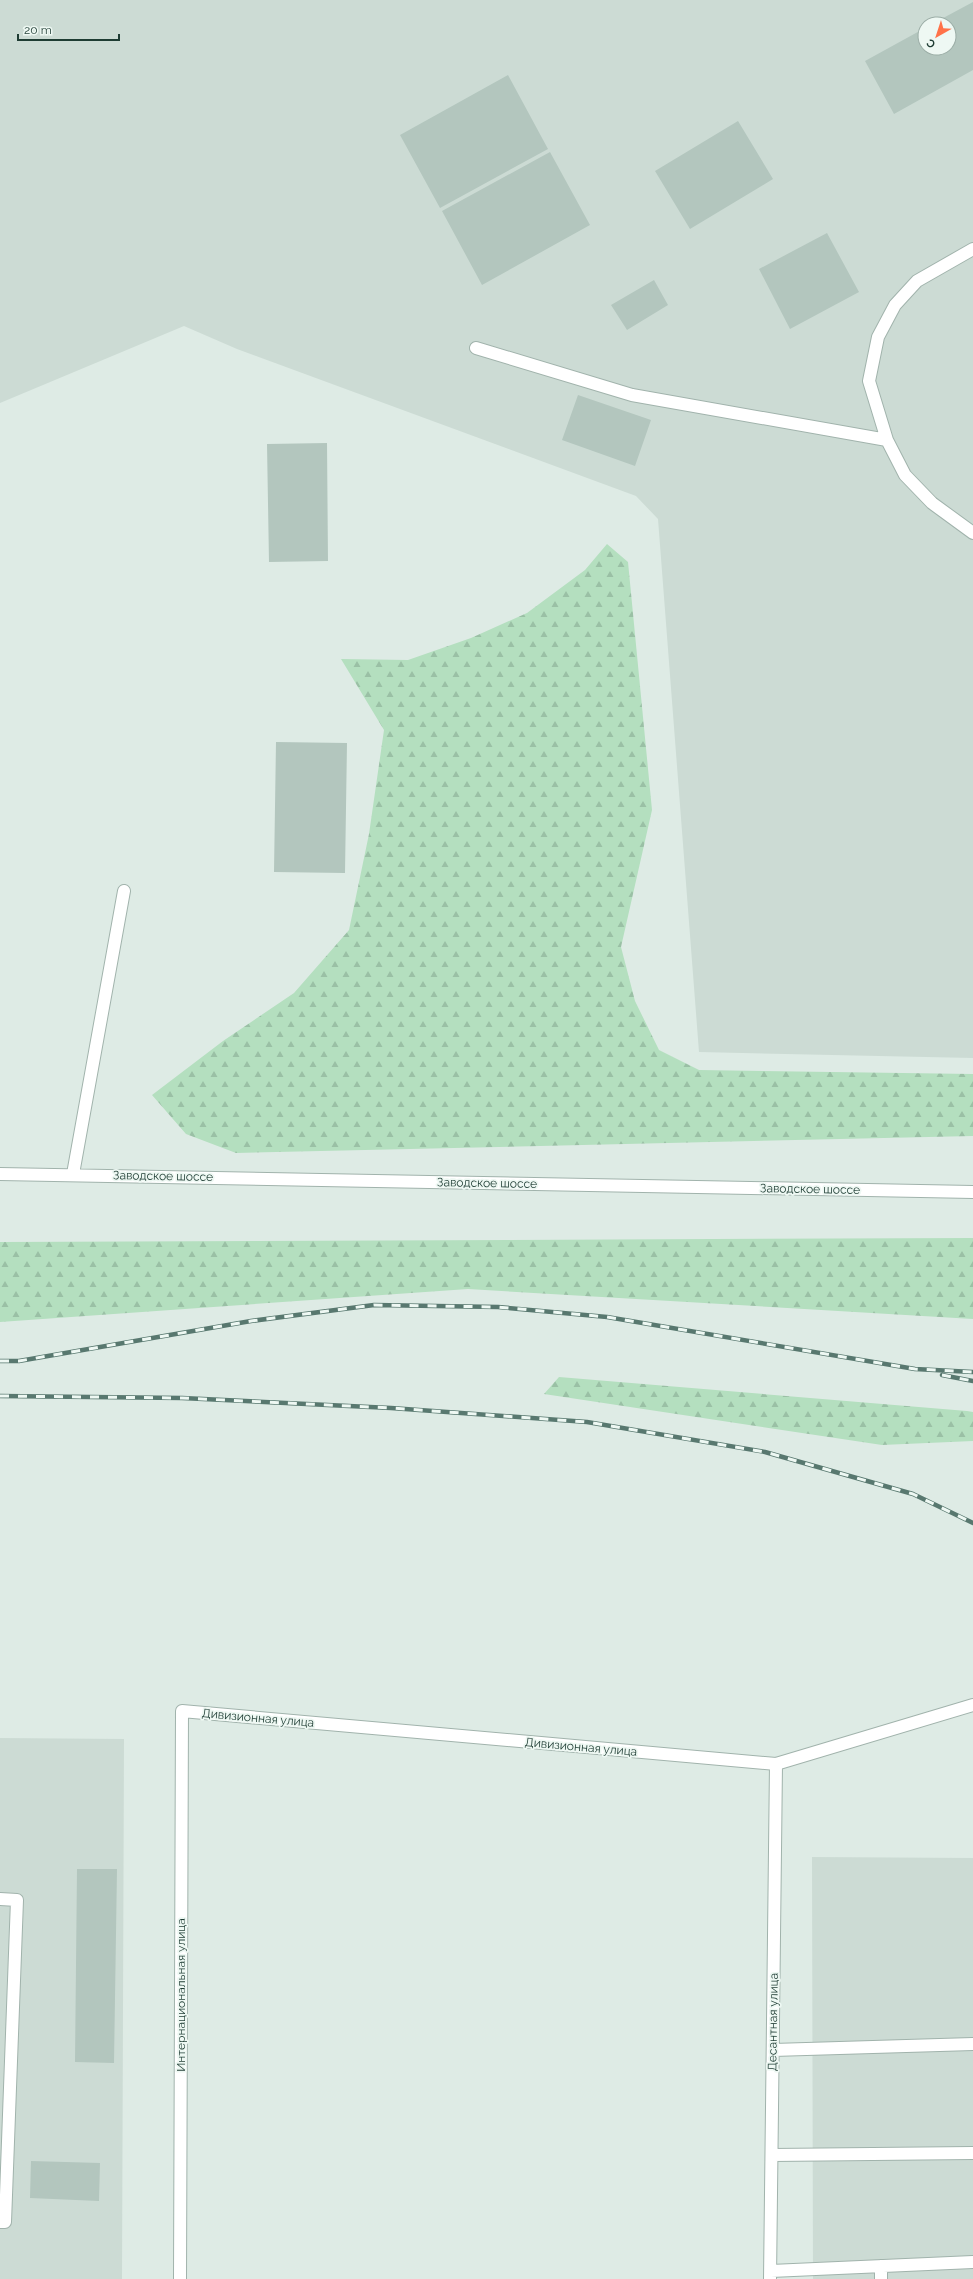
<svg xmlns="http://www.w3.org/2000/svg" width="973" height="2279" font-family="Raleway,sans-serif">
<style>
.built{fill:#ccdbd4;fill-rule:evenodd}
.forest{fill:url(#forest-firs)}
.building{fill:#b3c6be}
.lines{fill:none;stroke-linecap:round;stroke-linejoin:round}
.minor-casing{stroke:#a1b3ac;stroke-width:14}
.minor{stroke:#fff;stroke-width:12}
.rail-casing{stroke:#58786f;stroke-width:4.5}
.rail{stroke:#eef8f3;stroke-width:3;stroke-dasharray:9;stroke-linecap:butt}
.labels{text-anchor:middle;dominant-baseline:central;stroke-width:3.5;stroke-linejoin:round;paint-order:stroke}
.street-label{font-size:12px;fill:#1e3c33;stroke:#eef8f3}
</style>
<defs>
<pattern id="forest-firs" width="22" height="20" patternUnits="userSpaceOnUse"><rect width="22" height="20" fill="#b4dfbf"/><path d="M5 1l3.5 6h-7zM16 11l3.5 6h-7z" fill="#9ac0a5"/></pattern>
</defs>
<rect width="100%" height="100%" fill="#deebe5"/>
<path class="built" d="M0,0H973V1058L699,1052L658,519L636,496L237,349L184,326L0,403ZM925,24H949V48H925Z
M0,1738L124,1739L122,2279H0Z
M812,1857L973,1858V2279H813Z"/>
<path class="forest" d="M607,544L628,562L652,810L621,947L635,1001L659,1050L699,1070L973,1074V1136L236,1153L186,1134L152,1095L223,1041L294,993L349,930L369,834L384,730L341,659L408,660L471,638L527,613L585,570Z
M973,1238V1319L468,1289L0,1322V1242Z
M559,1377L967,1411L973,1412V1441L882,1445L544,1394Z"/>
<path class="building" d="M973,2V70L894,114L865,61L925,28V48H949V24H932Z
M508,75L548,149L440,208L400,135Z
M738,121L773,179L690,229L655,171Z
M550,152L590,225L482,285L442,211Z
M827,233L859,292L790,329L759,269Z
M654,280L668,305L627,330L611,305Z
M578,395L651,420L635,466L562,440Z
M327,443L328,561L269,562L267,444Z
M276,742L347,743L345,873L274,872Z
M77,1869H117L114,2063L75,2062Z
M31,2161L100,2163L99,2201L30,2198Z"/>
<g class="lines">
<defs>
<path id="minor" d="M973,249L917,281L895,305L878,337L869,381L887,440L905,475L932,503L973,533
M476,348L632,395L887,440
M0,1174L973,1192
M73,1174L124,891
M0,1899L17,1900L5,2222H0
M773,2050L973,2044
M772,2155L973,2153
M771,2271L973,2262
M180,2279L182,1711L776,1764L973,1705
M770,2279L776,1764
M881,2279V2266"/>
</defs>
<use href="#minor" class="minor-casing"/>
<use href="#minor" class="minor"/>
<defs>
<path id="rail" d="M0,1361H19L251,1321L374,1305L498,1307L607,1317L915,1369L973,1372
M942,1375L973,1381
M0,1396L182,1398L391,1408L587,1422L765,1452L913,1494L973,1523"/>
</defs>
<use href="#rail" class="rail-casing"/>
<use href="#rail" class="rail"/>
</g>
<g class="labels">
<g class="street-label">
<text transform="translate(163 1176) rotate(1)">Заводское шоссе</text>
<text transform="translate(487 1183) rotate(1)">Заводское шоссе</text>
<text transform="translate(810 1189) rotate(1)">Заводское шоссе</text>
<text transform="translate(258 1718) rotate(5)">Дивизионная улица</text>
<text transform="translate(581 1747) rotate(5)">Дивизионная улица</text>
<text transform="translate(181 1995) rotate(-90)">Интернациональная улица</text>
<text transform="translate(773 2022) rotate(-89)">Десантная улица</text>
</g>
</g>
<g transform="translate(937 36) rotate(219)"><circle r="19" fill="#eef8f3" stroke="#9bada6"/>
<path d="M0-3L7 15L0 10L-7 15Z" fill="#ff7248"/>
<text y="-6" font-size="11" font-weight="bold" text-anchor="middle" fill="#1e3c33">С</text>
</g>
<path d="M18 34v6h101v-6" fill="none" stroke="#1e3c33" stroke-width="2"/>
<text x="24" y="34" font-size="12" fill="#1e3c33" stroke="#eef8f3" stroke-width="3" paint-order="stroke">20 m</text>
</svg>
